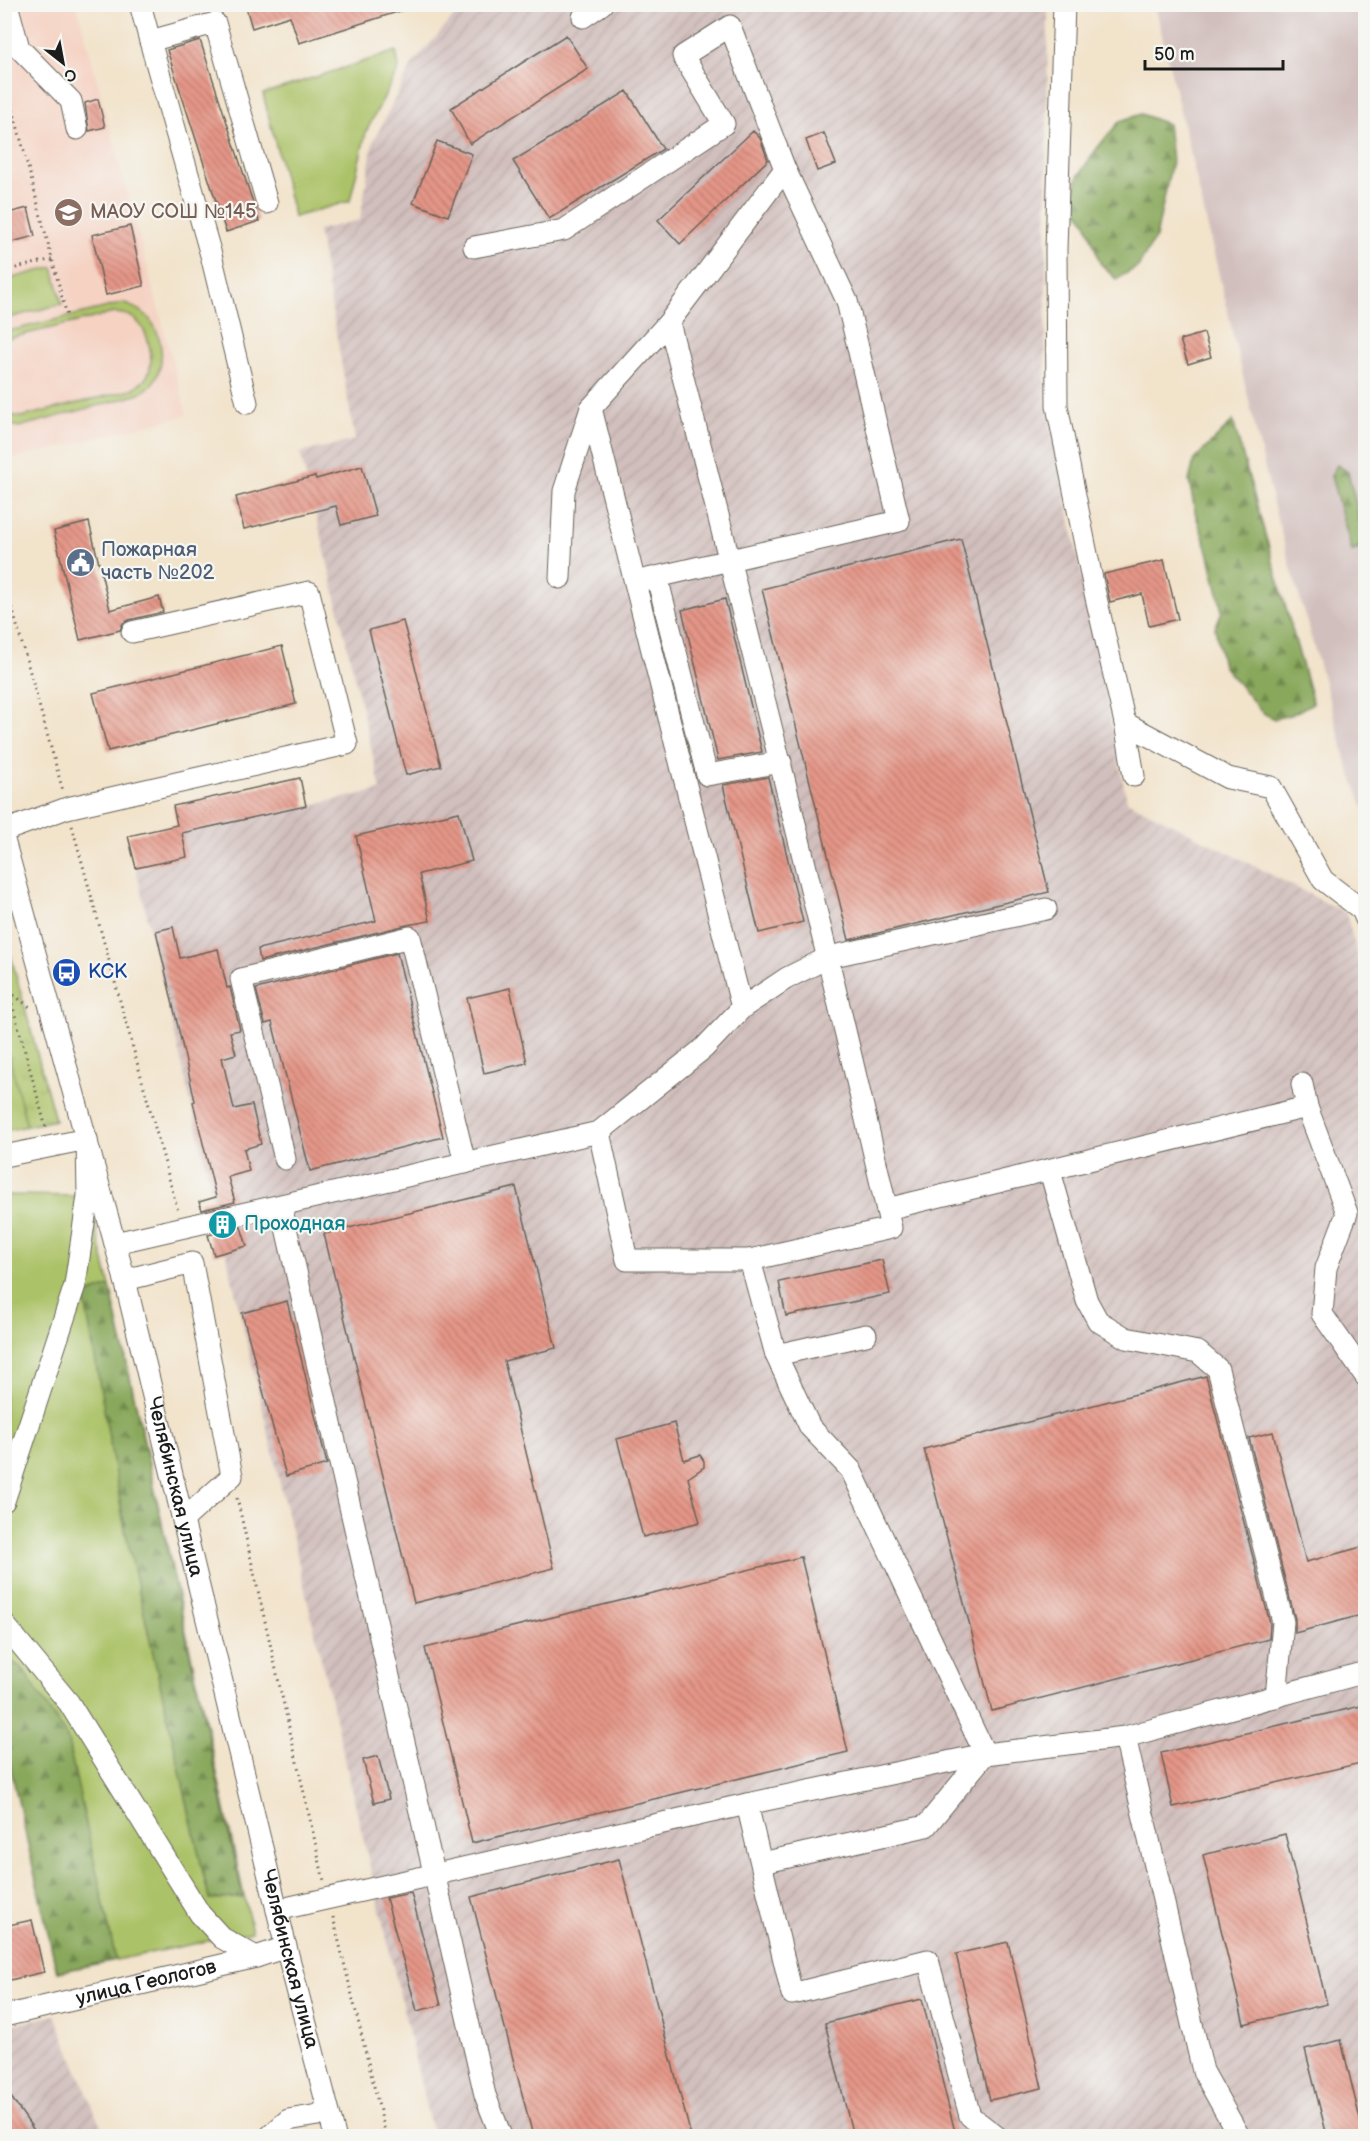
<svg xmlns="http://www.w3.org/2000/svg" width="1370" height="2141" font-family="'Balsamiq Sans',sans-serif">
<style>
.built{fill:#f5d2c2}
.industrial{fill:url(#industrial-furrows)}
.railway{fill:#d1bfbd}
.green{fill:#acc267;stroke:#646f42;stroke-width:1.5}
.forest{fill:url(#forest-firs);stroke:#52623c;stroke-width:1.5}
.park{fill:url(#park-tufts);stroke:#646f42;stroke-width:1.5}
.building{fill:url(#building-back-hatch)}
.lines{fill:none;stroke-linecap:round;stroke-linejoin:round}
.minor-casing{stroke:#676259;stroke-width:23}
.path{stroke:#676259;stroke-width:3;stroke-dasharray:1.5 4.5;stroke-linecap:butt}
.minor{stroke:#fff;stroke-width:21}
.labels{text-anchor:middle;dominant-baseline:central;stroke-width:4.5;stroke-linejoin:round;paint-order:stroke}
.education-label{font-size:20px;fill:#785e54;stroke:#f6f6f2;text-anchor:start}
.service-label{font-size:20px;fill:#4e5e75;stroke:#f6f6f2;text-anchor:start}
.transit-label{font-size:20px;fill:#164399;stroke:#f6f6f2;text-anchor:start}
.culture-label{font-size:20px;fill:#0d838f;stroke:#f6f6f2;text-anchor:start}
.street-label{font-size:20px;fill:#1c1c1c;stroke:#f6f6f2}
</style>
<defs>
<pattern id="industrial-furrows" width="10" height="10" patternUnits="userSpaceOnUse" patternTransform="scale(1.5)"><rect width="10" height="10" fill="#d1bfbd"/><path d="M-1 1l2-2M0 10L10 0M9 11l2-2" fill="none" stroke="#b3a4a2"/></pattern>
<pattern id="forest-firs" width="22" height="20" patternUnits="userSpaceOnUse" patternTransform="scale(1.5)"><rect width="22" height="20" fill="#89a85c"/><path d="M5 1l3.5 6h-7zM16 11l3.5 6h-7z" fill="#6f884b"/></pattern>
<pattern id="park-tufts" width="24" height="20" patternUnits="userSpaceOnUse" patternTransform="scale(1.5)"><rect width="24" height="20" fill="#acc267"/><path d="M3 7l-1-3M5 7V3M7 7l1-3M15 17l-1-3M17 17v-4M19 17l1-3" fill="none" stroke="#93a659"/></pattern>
<pattern id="building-back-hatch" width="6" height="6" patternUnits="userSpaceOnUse" patternTransform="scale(1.5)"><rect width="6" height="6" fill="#e59687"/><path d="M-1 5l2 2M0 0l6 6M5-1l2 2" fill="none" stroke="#b97a6e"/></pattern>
</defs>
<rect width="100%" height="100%" fill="#f6f6f2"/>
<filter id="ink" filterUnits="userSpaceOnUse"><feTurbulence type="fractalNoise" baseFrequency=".0167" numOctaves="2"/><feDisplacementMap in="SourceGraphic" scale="12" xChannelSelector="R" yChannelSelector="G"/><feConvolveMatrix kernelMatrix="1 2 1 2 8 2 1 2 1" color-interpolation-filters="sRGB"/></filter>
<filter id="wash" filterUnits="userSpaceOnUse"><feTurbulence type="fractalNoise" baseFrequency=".008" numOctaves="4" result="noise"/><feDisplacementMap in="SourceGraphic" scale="24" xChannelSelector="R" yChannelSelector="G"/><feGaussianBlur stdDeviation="1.35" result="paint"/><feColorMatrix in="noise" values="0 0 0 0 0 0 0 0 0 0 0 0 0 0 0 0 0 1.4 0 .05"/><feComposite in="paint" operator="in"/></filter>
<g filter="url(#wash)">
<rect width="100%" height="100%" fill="#f2e3cb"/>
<path class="built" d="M20,5H77L187,415L5,461L4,9Z"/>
<path class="industrial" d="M464,5H1048L1045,395L1127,801L1346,913L1365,982V2136H433L136,869L187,857L182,833L381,790L322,539L300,453L355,440L318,230L360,220L373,142L413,63Z
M55,2015L105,2136H5L4,2027Z"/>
<path class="railway" d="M1155,5H1365V811L1349,769L1276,515Z"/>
<path class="green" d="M396,51L399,68L366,132L350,201L294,217L263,94Z
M53,267L62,304L5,319V280Z
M124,303C132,307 142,310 148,317C163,335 167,365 152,384C148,389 142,392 137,395L19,427L5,424V414L21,417L131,390C137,386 142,383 146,378C156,362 149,332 136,320C129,314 122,314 114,313L5,339V332Z
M4,934L55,1120L5,1131H4Z
M4,1195L88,1196L110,1286L252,1932L57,1972L5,1743Z"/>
<path class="forest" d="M1141,114L1168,124L1172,161L1156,237L1138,267L1116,279L1100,263L1087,225L1072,200L1078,176L1098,147L1120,121Z
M1233,421L1313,703L1293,714L1274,719L1263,713L1223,666L1215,628L1222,611L1208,551L1196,516L1189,481L1194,460Z
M1337,465L1348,472L1365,541V548L1352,551L1331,476Z
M110,1286L243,1898L209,1899L125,1530L84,1295Z
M4,1657L22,1668L67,1737L116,1960L57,1972L5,1743Z"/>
<path class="park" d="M5,934L55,1120L27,1126L5,1042Z"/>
<g id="blocks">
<path class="building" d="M245,4H410V8L299,43L290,16L252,28Z
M566,35L588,69L470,144L451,108Z
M200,40L259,221L226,232L167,50Z
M627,91L663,149L549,219L513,161Z
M98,99L105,127L89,131L85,103Z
M753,131L760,138L768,160L680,244L658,220Z
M824,133L836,164L817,171L806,140Z
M437,141L472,154L448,216L413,203Z
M28,208L35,236L4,244V214Z
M130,226L144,286L106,295L92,235Z
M1204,333L1211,357L1188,364L1180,340Z
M362,466L376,516L341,525L336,506L244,529L236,497L315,476L316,479Z
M89,522L110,610L159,597L163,612L129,620L123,623L120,630L80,640L54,531Z
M961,539L1049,892L849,940L762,589Z
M1164,560L1178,619L1149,626L1142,594L1110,602L1104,574Z
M725,599L762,752L718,760L682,610Z
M403,621L441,766L406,775L369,630Z
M282,646L296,704L108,751L93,693Z
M768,777L803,922L759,933L723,785Z
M300,778L306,806L182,833L187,857L136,868L128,836L177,825L173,806Z
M459,812L472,861L419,874L430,921L407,925L260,961L258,949L376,921L356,836Z
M173,927L180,958L218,949L227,988L230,987L240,1030L230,1032L236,1054L222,1058L234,1109L252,1105L261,1144L244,1149L249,1171L228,1177L235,1202L202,1210L199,1202L216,1197L193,1102L195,1101L156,931Z
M397,953L443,1137L310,1171L272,1022L265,1024L256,989Z
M510,988L527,1063L484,1073L467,998Z
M516,1187L556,1348L504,1361L554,1568L414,1603L324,1234Z
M241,1227L247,1246L214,1255L208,1235Z
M882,1260L890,1294L786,1316L779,1282Z
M287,1301L327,1464L286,1476L242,1313Z
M1206,1376L1270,1623L1269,1639L992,1711L924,1449Z
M674,1423L684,1460L700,1455L704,1461V1467L688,1478L700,1522L643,1537L617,1439Z
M1273,1432L1306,1562L1365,1546V1614L1295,1633V1619L1249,1438Z
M801,1557L848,1752L472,1843L425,1648Z
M1365,1705V1762L1173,1807L1161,1753Z
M378,1756L389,1799L374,1803L363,1760Z
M1285,1834L1327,2004L1244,2024L1203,1855Z
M619,1859L691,2136H533L471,1897Z
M411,1893L441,2005L417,2011L386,1898Z
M32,1920L44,1972L10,1980L4,1958V1926Z
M1008,1942L1042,2088L990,2100L956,1954Z
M922,1999L956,2136H853L825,2023Z
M1341,2040L1364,2136H1327L1305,2049Z
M4,2087L38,2136H4Z"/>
</g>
</g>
<g filter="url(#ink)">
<use href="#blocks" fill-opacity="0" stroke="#676259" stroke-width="1.5"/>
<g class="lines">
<defs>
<g id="minor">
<path d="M7,4L19,48L71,101L77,129"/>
<path d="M140,4L150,41L215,23L267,203"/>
<path d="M1064,4L1056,249L1057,406L1094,589L1125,723"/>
<path d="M583,17L602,4"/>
<path d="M150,41L211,255L247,403"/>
<path d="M591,408L742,1008"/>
<path d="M657,577L707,775L781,762"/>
<path d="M560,578L564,491L591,408L669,322"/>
<path d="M635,582L899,521L847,301L785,169"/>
<path d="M1134,776L1125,723L1228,778L1271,787L1323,880L1362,910L1366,919"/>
<path d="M4,831L67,808L347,744L309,592L132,632"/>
<path id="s1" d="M4,840L125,1280L286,1947L335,2136"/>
<path d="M1307,1107L1347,1213L1326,1268L1322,1314L1366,1377"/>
<path d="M599,1132L704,1048L742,1008L787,978L829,957L1046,909"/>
<path d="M4,1156L87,1139L88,1196L75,1285L4,1501"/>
<path d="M285,1159L241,979L410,937L465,1163"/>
<path d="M1050,1171L1087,1301L1098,1321L1126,1338L1198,1352L1218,1369L1283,1622L1276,1697"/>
<path d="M281,1206L485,2095L501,2136"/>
<path d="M887,1209L1307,1107L1302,1084"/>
<path d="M115,1243L599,1132L627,1260H750L891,1228C822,925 746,624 669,322L785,169L730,26L683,56L724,124L564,230L474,247"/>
<path d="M750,1260L776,1355L810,1427L851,1470L985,1754L926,1826L762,1863"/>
<path d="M125,1280L192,1263L232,1476L183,1520"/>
<path d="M776,1355L866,1335"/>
<path d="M4,1624L69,1703L200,1914L222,1938L256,1957"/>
<path d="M1125,1737L1203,2071L1239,2136"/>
<path d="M747,1804L792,1994L928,1960L970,2116L996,2136"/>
<path d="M277,1910L747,1804L985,1754L1125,1737L1366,1672"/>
<path id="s2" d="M4,2016L256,1957L286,1947"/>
<path d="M270,2136L288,2120L318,2115L328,2108"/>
</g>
</defs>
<use href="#minor" class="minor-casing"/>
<path class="path" d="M4,75L67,316
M4,271L53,259
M4,579L63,791
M72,826L178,1211
M4,948L11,940
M4,975L46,1128
M4,988L30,1007
M237,1498L324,1881
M333,1917L386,2136"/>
<use href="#minor" class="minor"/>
</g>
</g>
<defs>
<symbol id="school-disc" viewBox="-11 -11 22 22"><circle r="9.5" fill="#8d6e63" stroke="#f6f6f2"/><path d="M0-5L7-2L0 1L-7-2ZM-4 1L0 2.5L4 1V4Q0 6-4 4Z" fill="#fff"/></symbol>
<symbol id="civic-disc" viewBox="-11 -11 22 22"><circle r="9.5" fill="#5c6f8a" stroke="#f6f6f2"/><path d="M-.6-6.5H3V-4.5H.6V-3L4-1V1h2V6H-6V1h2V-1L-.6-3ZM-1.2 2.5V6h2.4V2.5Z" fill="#fff"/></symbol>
<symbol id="bus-disc" viewBox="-11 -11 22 22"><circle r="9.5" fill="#1a4fb4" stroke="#f6f6f2"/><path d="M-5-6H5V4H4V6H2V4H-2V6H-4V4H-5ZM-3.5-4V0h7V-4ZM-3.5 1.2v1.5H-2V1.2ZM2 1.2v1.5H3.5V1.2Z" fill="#fff"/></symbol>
<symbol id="building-disc" viewBox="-11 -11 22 22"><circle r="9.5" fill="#0f9aa8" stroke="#f6f6f2"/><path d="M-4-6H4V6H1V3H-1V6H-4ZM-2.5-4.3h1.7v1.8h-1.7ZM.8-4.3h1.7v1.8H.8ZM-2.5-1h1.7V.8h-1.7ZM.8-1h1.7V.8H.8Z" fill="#fff"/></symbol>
</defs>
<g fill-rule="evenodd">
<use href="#school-disc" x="52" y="196" width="33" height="33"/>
<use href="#civic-disc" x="64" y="546" width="33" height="33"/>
<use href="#bus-disc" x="50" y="956" width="33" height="33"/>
<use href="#building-disc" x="206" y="1208" width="33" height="33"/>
</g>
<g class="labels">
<g class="education-label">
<text x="90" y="212">МАОУ СОШ №145</text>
</g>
<g class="service-label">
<text x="101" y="550">Пожарная<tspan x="101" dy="23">часть №202</tspan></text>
</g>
<g class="transit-label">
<text x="88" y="972">КСК</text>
</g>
<g class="culture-label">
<text x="244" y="1224">Проходная</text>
</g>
<g class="street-label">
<text stroke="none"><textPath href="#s1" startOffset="669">Челябинская улица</textPath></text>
<text stroke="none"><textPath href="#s1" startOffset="1155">Челябинская улица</textPath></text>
<text stroke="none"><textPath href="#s2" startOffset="146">улица Геологов</textPath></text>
</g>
</g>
<rect width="1370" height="2141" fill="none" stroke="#f6f6f2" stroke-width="24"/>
<g transform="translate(63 63) rotate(149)" stroke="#f6f6f2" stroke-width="4.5" paint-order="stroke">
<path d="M0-4.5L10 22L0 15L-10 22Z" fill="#1c1c1c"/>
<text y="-9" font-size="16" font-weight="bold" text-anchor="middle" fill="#1c1c1c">С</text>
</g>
<path d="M1145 60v9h138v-9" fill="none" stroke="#1c1c1c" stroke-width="3"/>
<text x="1154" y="60" font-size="18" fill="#1c1c1c" stroke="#f6f6f2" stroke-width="4.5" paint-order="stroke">50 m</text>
</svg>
